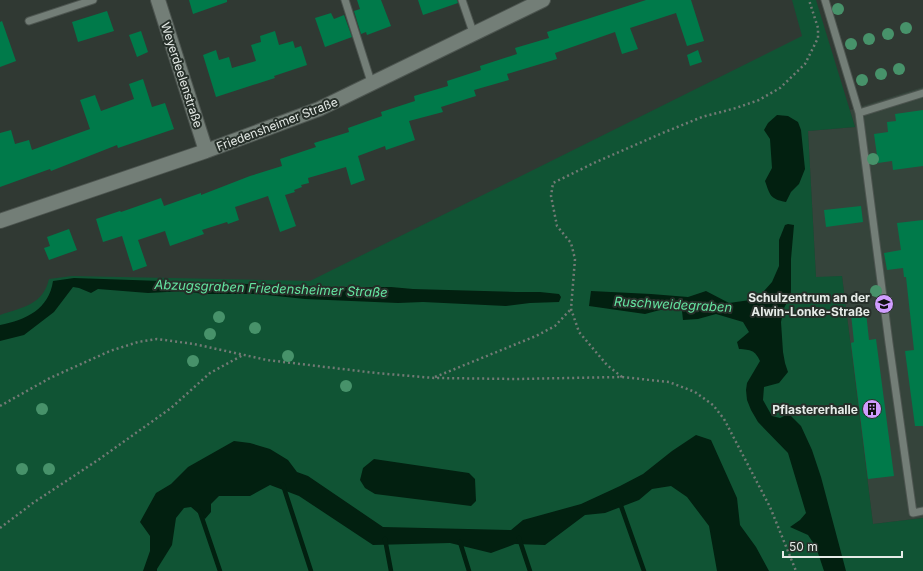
<svg xmlns="http://www.w3.org/2000/svg" width="923" height="571" font-family="Inter,sans-serif">
<style>
.built{fill:#35443b}
.green{fill:#105434}
.water{fill:#022010}
.lines{fill:none;stroke-linecap:round;stroke-linejoin:round}
.stream{stroke:#022010;stroke-width:4.5}
.building{fill:#007a4a}
.lane-casing{stroke:#4d5550;stroke-width:9}
.street-casing{stroke:#4d5550;stroke-width:16}
.path{stroke:#727a75;stroke-width:2.5;stroke-dasharray:2 3;stroke-linecap:butt}
.lane{stroke:#737e77;stroke-width:7}
.street{stroke:#737e77;stroke-width:14}
.tree{fill:#47926a}
.labels{text-anchor:middle;dominant-baseline:central;stroke-width:4;stroke-linejoin:round;paint-order:stroke}
.street-label{font-size:12px;fill:#e5ebe7;stroke:#262f29}
.poi-label{font-size:12px;font-weight:bold;fill:#e5ebe7;stroke:#262f29;text-anchor:end}
.water-label{font-size:13px;font-style:italic;fill:#64e5a1;stroke:#262f29}
</style>
<rect width="100%" height="100%" fill="#303933"/>
<path class="built" d="M923,87V518L873,524L842,276L816,278L808,131L855,127L850,110Z"/>
<path class="green" d="M792,0H816L855,127L808,131L816,277L842,276L873,524L923,518V571H0V315C23,307 43,305 49,279L72,276L310,281L802,36Z"/>
<path class="water" d="M777,115L788,116L798,122L801,130L805,169L799,184L791,192L786,202C770,199 770,195 765,181L772,168L770,139L764,130L768,123Z
M788,224L794,225L791,259V295L784,308L781,322L783,352L785,363L788,372L779,383L764,387L763,400L772,416L780,418L786,415L791,416L801,426L812,450L821,477L846,571H824L816,547L808,535L790,527L800,520L806,513L788,453L758,422L751,410L747,400L746,390L747,383L760,361C755,350 751,350 739,349L737,342L749,332L743,322L716,314L698,319L683,320L682,311L675,306L645,314L589,306L591,291L651,294L688,297L706,291L729,303L757,299L772,282L779,266V240L785,225Z
M74,278L336,287H391L413,289L516,292H540L559,294L561,297L559,302L530,303L506,306L423,302L398,303L305,299L257,294H203L185,291L148,293L98,289L91,293L79,288L73,287L54,312L24,335L0,341V325C26,320 49,309 53,281Z
M696,435L711,440L737,498L740,525L756,547L769,571H717L709,526L687,497L671,486L652,489L639,500L605,513L585,515L545,545L515,544L491,553L450,543L373,545L299,496L270,485L250,496H219L211,504V512L205,519L191,507L184,508L176,518L172,545L157,569V571H143L150,551V536L140,522L156,493L171,484L188,467L234,441L250,443L270,449L288,460L297,472L308,476L383,527L511,530L523,520L581,504L620,486L643,474L672,451Z
M374,459L469,473L475,479L476,501L471,506L375,494L365,488L360,480L363,468Z"/>
<g class="lines">
<path class="stream" d="M283,485L311,571
M618,503H620L644,571
M200,512L220,571
M519,538L530,571
M385,539L391,571
M460,542L469,571"/>
</g>
<path class="building" d="M189,0H227V2L193,14Z
M357,0H381L391,26L367,35L366,32L361,34L354,11L360,9Z
M418,0H457L458,3L423,15Z
M646,0H691L704,41L687,46L676,13L630,28L638,49L622,54L615,32L555,53L557,59L507,74L509,80L474,90L476,96L441,107L443,112L409,121L415,140L386,150L385,146L358,156L365,180L351,185L346,167L308,178L309,183L301,185L302,187L294,190L295,192L285,195L296,226L280,232L268,196L235,207L239,220L228,224L227,222L202,230L204,234L170,246L165,231L138,240L147,266L133,271L122,236L103,242L96,219L120,211L121,212L161,198L164,206L201,193V195L250,176L282,166L280,159L316,147L314,143L349,132L348,128L382,116L381,112L415,101L414,96L448,86L447,81L481,70L480,66L517,54L515,48L549,38L547,32Z
M107,11L114,31L78,42L72,22Z
M331,13L334,19L344,15L352,37L325,47L315,18Z
M2,21L16,61L0,67V22Z
M141,31L148,52L137,57L129,35Z
M275,31L279,45L293,41L295,48L301,46L307,65L274,76L275,78L216,97L203,55L216,50L219,60L229,57L232,68L256,61L251,45L261,42L260,36Z
M698,50L702,62L690,66L687,55Z
M143,79L152,107L165,103L174,129L118,148L117,145L51,171L50,169L0,187V133L11,130L15,144L29,140L32,150L76,134L90,129L80,100L95,95L101,111L134,99L129,84Z
M923,110V166L893,170L892,161L878,163L874,134L888,132L887,122L896,121L895,114Z
M861,206L863,222L826,227L824,210Z
M923,220V426H915L905,351L914,350L906,277H904L903,268L887,270L884,253L901,250L897,223Z
M69,229L77,250L49,260L44,248L50,246L47,237Z
M866,312L869,340L876,339L894,476L868,479L851,343L854,342L851,314Z"/>
<g class="lines">
<defs>
<path id="lane" d="M345,0L372,85
M462,0L474,35
M825,0L859,113L889,343L913,513L923,511
M29,21L93,0
M859,113L923,93"/>
<path id="street" d="M158,0L206,151
M0,221L206,151L319,109L543,0"/>
</defs>
<use href="#lane" class="lane-casing"/>
<use href="#street" class="street-casing"/>
<path class="path" d="M435,377L536,336L555,326L571,309
M622,377L607,365L579,332L571,309L575,259L571,243L557,226L551,196L553,183L596,162L665,132L702,117L736,108L759,100L780,88L805,64L818,38V28L809,0
M0,406L50,378L110,351L138,342L157,339L194,344L267,360L376,373L434,378L516,379L622,377L669,382L695,392L713,405L724,419L770,507L796,571
M0,528L33,503L98,460L171,408L210,373L243,355"/>
<use href="#lane" class="lane"/>
<use href="#street" class="street"/>
</g>
<g class="tree">
<circle cx="838" cy="9" r="6"/>
<circle cx="906" cy="28" r="6"/>
<circle cx="888" cy="34" r="6"/>
<circle cx="869" cy="39" r="6"/>
<circle cx="851" cy="44" r="6"/>
<circle cx="899" cy="69" r="6"/>
<circle cx="881" cy="74" r="6"/>
<circle cx="862" cy="80" r="6"/>
<circle cx="873" cy="159" r="6"/>
<circle cx="876" cy="291" r="6"/>
<circle cx="219" cy="317" r="6"/>
<circle cx="255" cy="328" r="6"/>
<circle cx="210" cy="334" r="6"/>
<circle cx="288" cy="356" r="6"/>
<circle cx="193" cy="361" r="6"/>
<circle cx="346" cy="386" r="6"/>
<circle cx="42" cy="409" r="6"/>
<circle cx="22" cy="469" r="6"/>
<circle cx="49" cy="469" r="6"/>
</g>
<defs>
<symbol id="school-disc" viewBox="-11 -11 22 22"><circle r="9.5" fill="#d09dff" stroke="#262f29"/><path d="M0-5L7-2L0 1L-7-2ZM-4 1L0 2.5L4 1V4Q0 6-4 4Z" fill="#111"/></symbol>
<symbol id="building-disc" viewBox="-11 -11 22 22"><circle r="9.5" fill="#d09dff" stroke="#262f29"/><path d="M-4-6H4V6H1V3H-1V6H-4ZM-2.5-4.3h1.7v1.8h-1.7ZM.8-4.3h1.7v1.8H.8ZM-2.5-1h1.7V.8h-1.7ZM.8-1h1.7V.8H.8Z" fill="#111"/></symbol>
</defs>
<g fill-rule="evenodd">
<use href="#school-disc" x="873" y="293" width="22" height="22"/>
<use href="#building-disc" x="861" y="398" width="22" height="22"/>
</g>
<g class="labels">
<g class="street-label">
<text transform="translate(182 75) rotate(72)">Weyerdeelenstraße</text>
<text transform="translate(277 124) rotate(-21)">Friedensheimer Straße</text>
</g>
<g class="poi-label">
<text x="870" y="297">Schulzentrum an der<tspan x="870" dy="14">Alwin-Lonke-Straße</tspan></text>
<text x="858" y="409">Pflastererhalle</text>
</g>
<g class="water-label">
<text transform="translate(271 288) rotate(2)">Abzugsgraben Friedensheimer Straße</text>
<text transform="translate(673 304) rotate(3)">Ruschweidegraben</text>
</g>
</g>
<path d="M783 551v6h119v-6" fill="none" stroke="#e5ebe7" stroke-width="2"/>
<text x="789" y="551" font-size="12" fill="#e5ebe7" stroke="#262f29" stroke-width="3" paint-order="stroke">50 m</text>
</svg>
